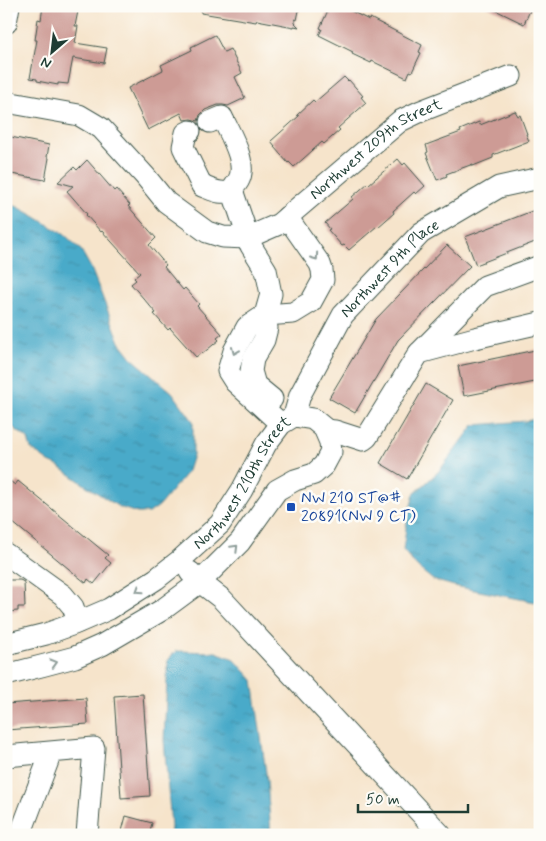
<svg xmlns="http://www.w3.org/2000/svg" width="546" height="841" font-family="Mynerve,sans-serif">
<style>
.water{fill:url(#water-ripples);stroke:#34747e}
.building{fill:#cd9b95}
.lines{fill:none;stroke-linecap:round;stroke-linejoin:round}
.minor-casing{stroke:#3f564b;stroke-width:23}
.minor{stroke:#fff;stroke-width:21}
.oneway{stroke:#8f9e9a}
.transit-dot{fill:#1a4fb4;stroke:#fdfcf7;stroke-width:2}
.labels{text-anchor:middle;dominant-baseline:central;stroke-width:5;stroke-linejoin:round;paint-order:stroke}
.street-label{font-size:16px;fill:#1f3d34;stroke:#fdfcf7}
.transit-label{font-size:16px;fill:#164399;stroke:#fdfcf7;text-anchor:start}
</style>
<defs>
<pattern id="water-ripples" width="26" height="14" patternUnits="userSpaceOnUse" patternTransform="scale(1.25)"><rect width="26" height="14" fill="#4aaac9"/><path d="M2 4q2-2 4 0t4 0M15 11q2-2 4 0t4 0" fill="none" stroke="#3d8ca4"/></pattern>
</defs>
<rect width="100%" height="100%" fill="#fdfcf7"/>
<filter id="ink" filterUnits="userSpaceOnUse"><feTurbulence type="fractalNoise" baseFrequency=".02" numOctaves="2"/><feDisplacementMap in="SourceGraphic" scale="10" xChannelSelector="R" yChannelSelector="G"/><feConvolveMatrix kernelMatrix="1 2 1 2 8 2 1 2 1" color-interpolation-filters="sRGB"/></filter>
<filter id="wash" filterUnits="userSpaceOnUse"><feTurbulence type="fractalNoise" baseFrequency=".0096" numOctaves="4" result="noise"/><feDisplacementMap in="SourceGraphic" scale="20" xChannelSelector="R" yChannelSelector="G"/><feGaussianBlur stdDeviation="1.12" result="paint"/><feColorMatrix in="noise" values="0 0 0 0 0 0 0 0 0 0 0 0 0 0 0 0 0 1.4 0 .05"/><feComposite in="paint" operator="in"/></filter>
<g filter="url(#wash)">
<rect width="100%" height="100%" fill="#f6e4cb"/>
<path class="water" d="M6,203L18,207L36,217L65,235L81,250L91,268L120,342L134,360L172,392L193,421V455L188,471L159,506L149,513H137L119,507L88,487L58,466L49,462L31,449L28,439L6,422Z
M540,418V603L454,586L433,580L417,567L403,550L407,521L414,494L439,471L474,425L526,421Z
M176,651L216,652L234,659L253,680L267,780L271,835H170L171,826L164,740L168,659Z"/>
<g id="blocks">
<path class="building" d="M43,6H79L75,26H78L75,43L107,48L104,63L73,58L68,84L58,83V85L37,81V79L30,78L37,40H35L38,19L41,20Z
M201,6H300L297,20L295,19V23L299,27L294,26V27L257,20L256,22L201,13Z
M330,6H341L369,20L370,18L422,45L419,52L421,53L412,72L410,71L407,78L372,61L371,63L352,54L353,52L319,35L322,29L320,28Z
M487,6H532L524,24Z
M215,35L224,52L230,49L242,73L235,77L245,98L228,106L223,105H218L205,110L200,115L198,121L191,119L184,120L181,113L148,130L128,88L163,70L161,65L192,50L191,47Z
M344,77L348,81L349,80L363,96L361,97L366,103L338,128L340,130L324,144L322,142L294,167L289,162L288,163L274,147L275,146L271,141L299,116L297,115L313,100L315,102Z
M515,111L518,116L520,115L527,134H526L529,141L493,155V158L473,166V164L446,174L447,176L437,180L426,153L428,152L426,145L461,132L460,130L479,122L480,125Z
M6,136L49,145L47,157L49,158L45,180L6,173Z
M398,159L403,165L405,163L425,186L416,194L414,192L393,211L394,213L378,227L377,226L349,250L344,245L342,246L328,230L330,229L325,223L353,199L352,197L368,183L369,184Z
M87,160L114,191L116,189L130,205L128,206L156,238L149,245L166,265L164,267L183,290L185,288L199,304L197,306L222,334L217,338L219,340L202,354L201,353L196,357L170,328L168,330L154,314L156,313L131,284L136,280L134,278L140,273L102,231L101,232L86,215L87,214L67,191L73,186L58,182L74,167L77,170Z
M540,208V240L476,265L465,237Z
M447,245L470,266L398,340L355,413L329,398L376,319Z
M540,349V381L464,396L458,366Z
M426,384L453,400L407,479L380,463Z
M6,478L15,485L18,481L108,555L105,558L111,563L94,584L88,579L86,583L6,517Z
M6,580H20L24,582L25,607H18V611L6,612Z
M143,694L150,796L121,798L114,696Z
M86,698L88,724L6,730V704Z
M126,816L152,823L149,835H121Z"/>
</g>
</g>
<g filter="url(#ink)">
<use href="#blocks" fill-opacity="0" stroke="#3f564b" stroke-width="1"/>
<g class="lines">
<defs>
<g id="minor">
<path d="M6,23L9,6"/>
<path id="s1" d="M6,102L79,115L101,128L145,176L166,202L207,232L223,237L247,238L279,224L400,121L421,111L511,76"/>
<path d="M190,131L186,133L183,147L202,186C211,189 222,196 232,190C234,188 235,185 237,183C250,166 230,134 222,117L210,122"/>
<path d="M232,190L251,246L266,270L271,294L265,315L267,328L264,340L253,359L251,371L255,385L272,399"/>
<path d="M419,353L485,286L540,266"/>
<path id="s2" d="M294,416L300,395L343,315L421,233L499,187L540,178"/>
<path d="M281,424L235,382L228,371L234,351L247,327L265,315L293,313L311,302L323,280L322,270L320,264L287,217"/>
<path d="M325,430L335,431L363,440L367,437L419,353L475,338L540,323"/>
<path d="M6,554L63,595L73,607L78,622"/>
<path d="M190,572L200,582L222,599L441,835"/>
<path id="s3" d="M6,644L46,634L74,624L109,609L156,579L179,561L220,524L242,490L266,444L281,424L294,416L313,419L324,428L330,442L331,452L324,465L314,474L295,480L277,490L240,542L200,582L162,610L102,645L75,657L45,665L6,675"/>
<path d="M6,756L94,748L87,835"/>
<path d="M20,835L51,753"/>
</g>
</defs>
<use href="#minor" class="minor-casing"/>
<use href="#minor" class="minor"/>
</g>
<defs><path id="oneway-chevron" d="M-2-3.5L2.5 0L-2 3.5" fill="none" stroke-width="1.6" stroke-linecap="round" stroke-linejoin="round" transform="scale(1.25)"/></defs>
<g class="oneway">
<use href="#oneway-chevron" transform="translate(315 257) rotate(55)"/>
<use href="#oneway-chevron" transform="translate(235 351) rotate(113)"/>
<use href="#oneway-chevron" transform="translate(235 548) rotate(-45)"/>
<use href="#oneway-chevron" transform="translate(139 590) rotate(147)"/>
<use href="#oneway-chevron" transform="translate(54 663) rotate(-17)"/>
</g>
</g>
<rect class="transit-dot" x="286" y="502" width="10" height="10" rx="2.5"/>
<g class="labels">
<g class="street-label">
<text stroke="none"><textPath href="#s1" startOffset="448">Northwest 209th Street</textPath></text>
<text stroke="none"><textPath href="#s2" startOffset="179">Northwest 9th Place</textPath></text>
<text stroke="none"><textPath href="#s3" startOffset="296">Northwest 210th Street</textPath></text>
</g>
<g class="transit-label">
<text x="301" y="498">NW 210 ST@#<tspan x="301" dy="18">20891(NW 9 CT)</tspan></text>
</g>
</g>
<rect width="546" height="841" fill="none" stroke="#fdfcf7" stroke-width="25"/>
<g transform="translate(52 52) rotate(208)" stroke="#fdfcf7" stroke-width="4" paint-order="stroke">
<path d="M0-4L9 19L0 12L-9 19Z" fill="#1f3d34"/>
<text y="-8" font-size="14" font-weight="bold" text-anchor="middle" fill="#1f3d34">N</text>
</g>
<path d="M358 804v8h110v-8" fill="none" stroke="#1f3d34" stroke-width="2.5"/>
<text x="366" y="804" font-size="15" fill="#1f3d34" stroke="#fdfcf7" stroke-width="4" paint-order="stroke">50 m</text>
</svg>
